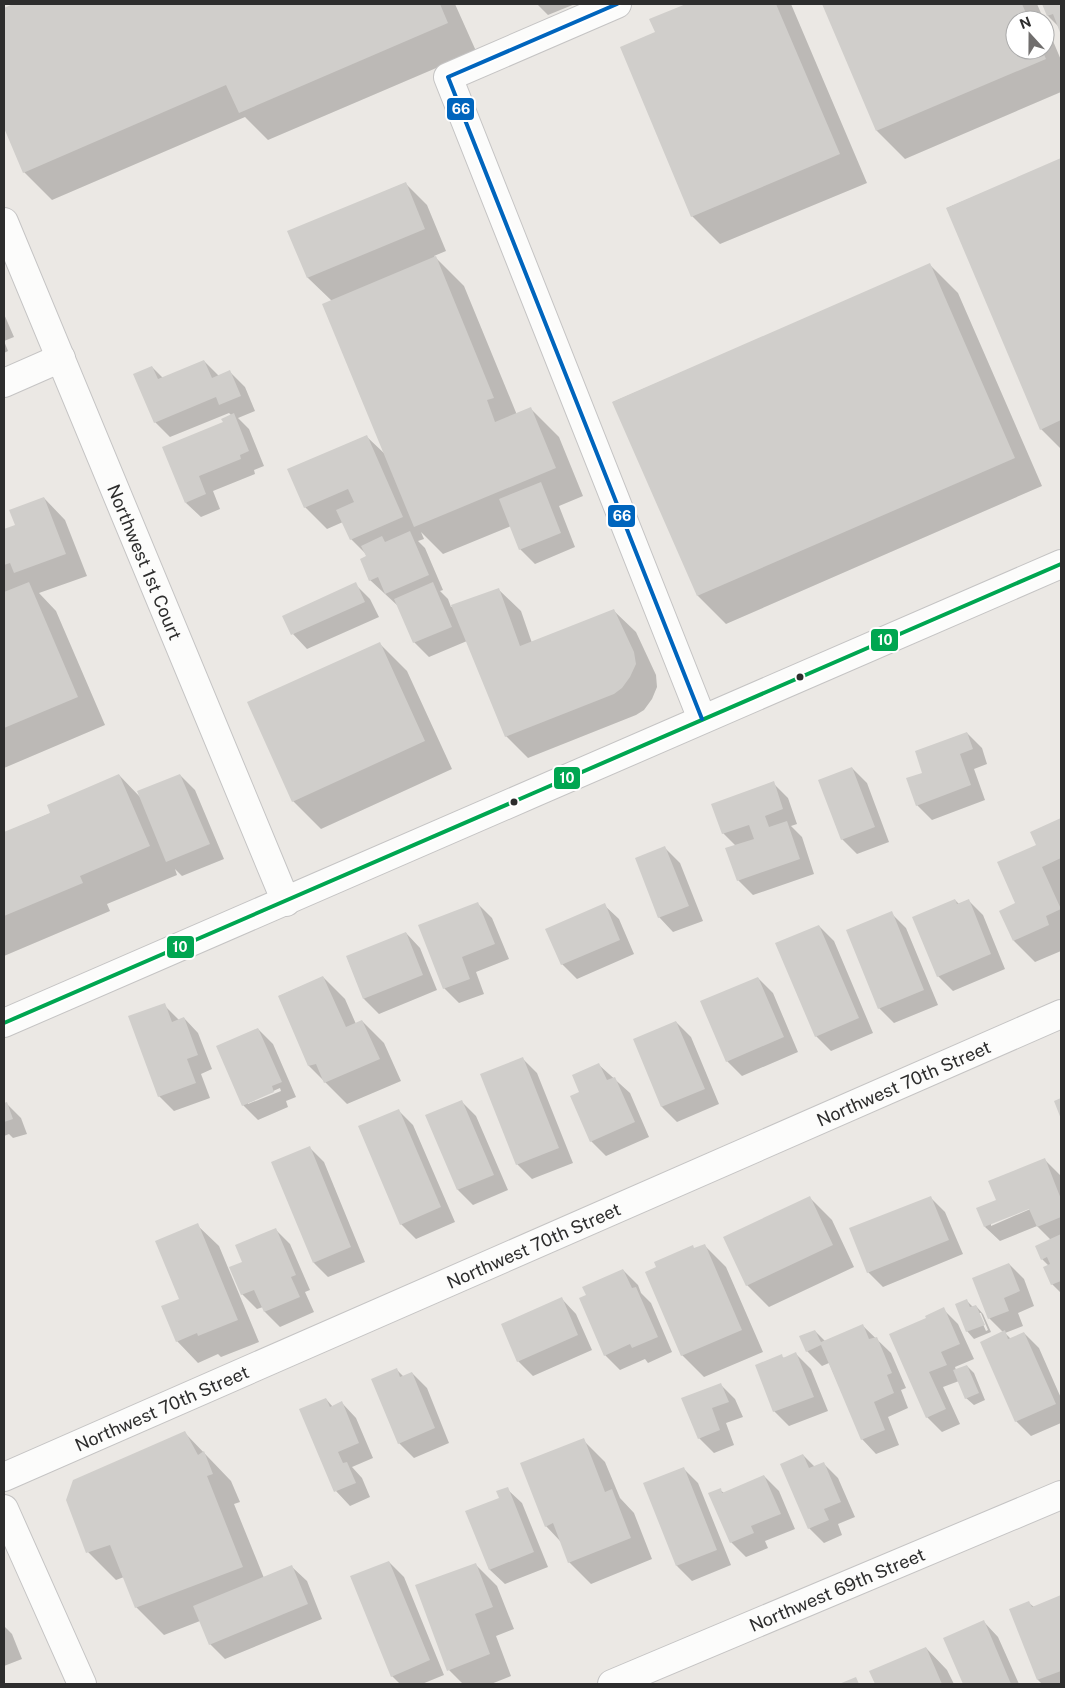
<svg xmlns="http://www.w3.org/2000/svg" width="1065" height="1688" font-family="'Public Sans',sans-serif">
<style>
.shadow{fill:#0003;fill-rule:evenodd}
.building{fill:#d0cecb}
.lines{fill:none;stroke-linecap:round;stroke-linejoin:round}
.street-casing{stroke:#c5c4c4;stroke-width:30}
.secondary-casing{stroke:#c5c4c4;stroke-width:30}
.street{stroke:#fcfcfb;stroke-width:28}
.secondary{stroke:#fcfcfb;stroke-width:28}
.bus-1-casing{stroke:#fff;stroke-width:8}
.bus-2-casing{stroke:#fff;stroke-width:8}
.bus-1{stroke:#00a651;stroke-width:4}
.bus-2{stroke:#0065bd;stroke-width:4}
.bus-dot{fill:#2d2d2d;stroke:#fff;stroke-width:2}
.labels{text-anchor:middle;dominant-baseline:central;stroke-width:4;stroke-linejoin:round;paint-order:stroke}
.street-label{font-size:18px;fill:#2d2d2d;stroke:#fff}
.line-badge{stroke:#fff;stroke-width:2}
.badge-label{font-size:14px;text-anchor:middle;font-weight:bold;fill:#fff}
</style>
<rect width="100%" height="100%" fill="#ebe8e4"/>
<path class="shadow" d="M16,4H455L476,51L268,140L245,117L52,200L24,172L4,125V9Z
M537,4H575L548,15Z
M689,4H791L867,183L720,244L692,216L657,33L651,20Z
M823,4H1037L1044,20H1015V50H1045V22L1061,60V92L905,159L877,131Z
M1043,4H1061V32L1060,28L1048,16Z
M1061,160V449L1041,429L947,208Z
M405,183L427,205L446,251L434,256L464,286L517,415L531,409L559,437L583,496L559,506L575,547L535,564L520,549L511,526L443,554L421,532L424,539L418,541L425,548L443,590L440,591L448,599L451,607L499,590L521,611L532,643L614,611L636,632L656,675L657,687L652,699L644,710L636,715L528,758L506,736L467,641L429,657L414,642L398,606L370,580L366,554L351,539L343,522L327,529L305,507L289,470L366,436L387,456L332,301L308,278L289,232Z
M930,265L958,293L1042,486L726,624L698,596L613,402Z
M4,314L14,337L4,341L8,351L4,353Z
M204,361L219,376L230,372L245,387L255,411L238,418L249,429L264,466L254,470L255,474L213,491L220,509L201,517L186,503L224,423L232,416L229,413L170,437L155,422L152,367L163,378Z
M44,498L65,520L87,576L39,593L56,611L105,725L4,768V530L17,526Z
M355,584L370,599L379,617L307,649L293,634Z
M379,643L407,671L452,769L321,829L293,801Z
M967,733L982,748L987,764L974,769L985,800L932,820L917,805L924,774Z
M852,768L867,783L889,842L857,854L842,839Z
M119,775L141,798L180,775L195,790L224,859L182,876L175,869L177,875L107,904L110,911L4,956V833L51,813Z
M773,783L788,798L797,824L791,826L802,837L814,874L753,895L738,880L736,846L723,833Z
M1061,820V951L1035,962L1014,941L1016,904L1037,846L1032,833Z
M665,848L680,863L703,921L673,932L659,917Z
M955,900L959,904L968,900L983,915L1005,969L953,991L938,976Z
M477,903L492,918L509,959L476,972L484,994L459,1003L444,988Z
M604,905L619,919L634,954L577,979L562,964Z
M891,913L906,928L938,1005L894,1023L879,1008Z
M819,926L834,941L873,1033L831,1051L816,1036Z
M406,933L420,948L437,990L379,1014L364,999L347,957Z
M323,977L345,999L356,1024L362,1021L384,1043L401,1081L347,1104L309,1066L279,996Z
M758,978L773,993L798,1052L742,1076L727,1061Z
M164,1005L179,1020L184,1018L198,1033L212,1069L201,1074L210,1098L174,1111L159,1096Z
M676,1022L691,1037L719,1104L677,1122L662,1107L635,1039Z
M258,1029L273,1044L296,1097L286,1101L288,1107L258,1120L243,1105ZM280,1088L281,1091L248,1104V1102Z
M522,1058L537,1073L573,1163L532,1179L517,1164Z
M599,1065L630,1093L649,1137L606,1156L591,1141L581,1093Z
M462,1102L476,1116L508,1190L473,1205L458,1190L427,1116Z
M7,1104L21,1118L27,1134L13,1138L9,1134L4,1136V1105Z
M398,1110L413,1125L455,1222L416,1239L401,1224Z
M309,1147L324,1162L365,1262L328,1277L314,1263Z
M1045,1160L1060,1175L1061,1179V1293L1052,1284L1049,1266L1042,1259L1051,1240L1037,1226L1000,1241L985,1227L998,1201ZM1034,1205L1035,1207L991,1226V1223Z
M930,1197L945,1212L963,1254L883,1287L868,1272Z
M810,1198L832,1220L854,1267L769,1307L747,1285Z
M197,1225L219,1246L259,1342L221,1357L218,1354L198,1363L177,1341L181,1300Z
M275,1229L290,1244L310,1290L305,1292L314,1312L280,1327L265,1312L263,1307L257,1309L242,1294L244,1262Z
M704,1245L726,1267L763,1352L704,1377L682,1355Z
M1009,1264L1024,1279L1034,1306L1018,1313L1023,1326L1005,1333L1011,1339L1024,1333L1039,1348L1061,1398V1423L1031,1436L1016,1421L1003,1332L989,1318Z
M623,1270L638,1285L641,1293L651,1303L672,1352L648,1363L645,1359L620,1370L605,1355L588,1296Z
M562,1299L576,1314L592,1350L533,1376L518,1361Z
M966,1300L973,1307L976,1306L983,1314L991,1332L974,1339L967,1331ZM978,1313H981L988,1330L986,1331Z
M943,1309L958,1324L974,1359L955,1367L956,1370L967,1366L974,1373L985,1400L974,1405L966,1398L959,1381L943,1387L960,1424L942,1432L927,1417V1319Z
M863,1326L891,1353L906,1388L901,1390L908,1408L888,1417L899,1445L876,1454L862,1439L829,1363L822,1366L807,1351L815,1331L826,1342Z
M796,1354L811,1369L828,1411L789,1426L774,1411L781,1356L784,1358Z
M396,1369L404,1377L412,1373L427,1388L449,1443L414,1458L399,1443Z
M720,1384L735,1399L743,1417L726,1423L734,1445L714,1453L699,1438Z
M326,1399L333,1407L342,1403L356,1418L373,1458L352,1467L362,1478L370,1497L350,1506L336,1491Z
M185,1433L231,1481L240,1502L234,1504L264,1578L292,1567L307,1581L322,1619L225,1659L210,1644L200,1621L164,1635L136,1607L124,1577L116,1580L88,1552Z
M583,1440L605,1462L620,1498L634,1513L652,1559L591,1584L569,1562L561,1542L546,1526Z
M803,1455L815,1467L823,1463L838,1478L855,1517L838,1524L842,1535L824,1543L809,1528Z
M683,1468L698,1483L731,1565L692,1581L677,1566L645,1484Z
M764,1476L779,1491L795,1529L765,1541L768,1548L746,1557L731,1542L720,1490L724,1493Z
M507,1489L522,1503L548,1567L505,1584L490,1570Z
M389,1562L404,1577L444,1675L422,1684H400L392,1676Z
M475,1564L497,1586L514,1629L496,1636L511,1676L491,1684H463L449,1670Z
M1061,1597V1684H1042L1038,1680L1029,1603L1034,1607Z
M984,1622L998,1637L1019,1684H964L945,1639Z
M4,1626L12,1634L22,1659L4,1666Z
M926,1648L947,1670L954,1684H876L871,1672Z"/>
<path class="building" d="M13,4H440L448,23L239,113L226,85L23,173L4,128V8Z
M686,4H776L840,154L691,217L620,47L655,32L649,19Z
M822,4H1022L1029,20H1015V50H1042L1046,59L876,131Z
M1042,4H1061V35L1053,14L1047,16Z
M1061,158V420L1040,430L946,208Z
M406,182L425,229L307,278L287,231Z
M436,256L494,398L487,400L495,422L531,407L556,468L414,527L322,304Z
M930,263L1015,458L697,596L612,402Z
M204,360L212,378L230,370L241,396L219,405L216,397L154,423L133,374L152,366L158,379Z
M234,413L249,451L240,455L241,459L199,476L206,494L185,503L162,447L223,422L221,419Z
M367,435L403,517L350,540L336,510L354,502L348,489L304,508L287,469Z
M541,482L561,533L519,550L499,499Z
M44,497L66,554L14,573L10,563L4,565V529L15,525L9,510Z
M410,531L429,575L385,594L378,577L369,581L360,559L366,556L361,546L382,536L385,542Z
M29,582L78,697L4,728V592Z
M356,582L365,602L291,635L282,616Z
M433,582L452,627L413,643L394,599Z
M499,588L520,646L614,609L634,652L636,664L630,677L622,688L614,694L505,737L451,605Z
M380,642L425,741L292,802L247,702Z
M967,732L973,749L960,754L971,785L916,806L906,778L922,773L915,751Z
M852,767L875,827L841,840L818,780Z
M119,774L150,846L80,876L83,883L4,916V832L50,813L47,805Z
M180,774L210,844L166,862L137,791Z
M774,781L783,809L765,816L769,827L787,821L800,859L737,881L725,848L754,839L749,825L722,834L711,804Z
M1061,818V858L1042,867L1061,909L1046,916L1049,925L1013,941L999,911L1015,903L997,862L1036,845L1030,832Z
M665,846L689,906L658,918L635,858Z
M955,899L957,904L969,899L991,954L937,977L912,917Z
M478,902L495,944L462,957L470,979L443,989L418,925Z
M605,903L620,940L561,965L545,929Z
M892,911L924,990L878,1009L846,930Z
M819,925L859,1018L815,1037L775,943Z
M406,932L423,975L363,999L346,956Z
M323,976L346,1027L362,1020L380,1059L324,1083L316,1064L308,1066L278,996Z
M758,977L784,1037L726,1062L700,1001Z
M165,1003L172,1022L184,1017L198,1055L187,1059L196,1083L158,1097L128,1016Z
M676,1021L705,1089L661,1107L633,1039Z
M258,1028L282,1082L272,1086L274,1092L242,1106L216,1046Z
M523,1057L559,1148L516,1165L480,1074Z
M599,1063L607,1080L615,1077L635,1122L590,1142L570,1096L579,1092L572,1075Z
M1061,1098V1119L1054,1101Z
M462,1100L494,1175L457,1190L425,1115Z
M7,1102L13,1119L4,1122V1103Z
M399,1109L441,1207L400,1225L358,1126Z
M310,1146L351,1247L313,1263L271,1162Z
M1045,1158L1061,1199V1217L1037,1227L1029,1209L984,1227L976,1208L996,1200L988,1181Z
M810,1196L833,1245L746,1286L723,1237Z
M931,1196L949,1240L867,1273L849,1228Z
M198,1223L238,1320L198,1336L197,1333L176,1342L161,1306L179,1299L155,1241Z
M276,1228L296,1275L291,1277L300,1297L264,1312L254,1290L241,1295L229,1267L242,1262L235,1245Z
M1061,1234V1281L1051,1285L1043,1267L1050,1264L1047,1257L1041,1260L1035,1246Z
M705,1244L742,1330L681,1356L645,1272L656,1267L654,1262L693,1245L694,1248Z
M1009,1263L1020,1291L1004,1298L1009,1311L988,1319L972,1278Z
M623,1269L632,1288L636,1287L658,1337L632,1348L630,1344L604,1356L579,1298L586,1295L582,1287Z
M562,1297L578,1335L517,1362L501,1324Z
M967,1299L970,1307L976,1305L985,1325L966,1332L955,1304Z
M944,1307L960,1344L941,1352L947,1365L929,1372L946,1409L926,1418L889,1334L926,1318L925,1316Z
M863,1324L869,1339L877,1337L892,1373L887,1375L894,1393L874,1402L885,1430L861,1440L821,1345L806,1352L799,1336L815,1330L821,1342Z
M1005,1330L1008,1339L1024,1332L1056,1404L1015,1422L980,1342Z
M796,1352L814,1397L773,1412L755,1365L782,1354L783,1358Z
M967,1365L979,1393L965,1399L953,1370Z
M397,1368L400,1377L412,1372L435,1428L398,1444L371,1379Z
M721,1383L729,1402L712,1408L720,1430L698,1439L681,1398Z
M326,1398L330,1407L342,1401L359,1443L338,1452L343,1463L347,1462L356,1483L334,1492L299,1409Z
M185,1431L198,1455L204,1451L213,1474L207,1476L243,1567L135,1608L110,1545L86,1553L66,1500L73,1480Z
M584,1438L605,1492L612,1489L631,1538L568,1563L553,1523L545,1527L520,1463Z
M803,1454L809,1468L824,1462L841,1502L824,1509L829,1520L808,1529L780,1464Z
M684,1467L717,1550L676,1566L643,1483Z
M764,1475L781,1514L751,1526L754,1533L730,1543L708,1493L721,1488L722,1493Z
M508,1487L534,1552L489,1570L465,1511L499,1498L496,1491Z
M389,1561L430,1660L391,1677L350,1576Z
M476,1563L493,1607L475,1614L490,1654L447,1671L415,1585Z
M292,1565L308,1604L209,1645L193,1606Z
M1061,1595V1671L1037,1680L1009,1609L1029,1601L1032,1607Z
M984,1620L1011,1684H963L943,1638Z
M926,1647L942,1684H875L869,1671Z
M856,1677L859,1684H839Z"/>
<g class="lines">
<defs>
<g id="street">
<path d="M617,4L448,77L702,719"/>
<path id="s1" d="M4,222L286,902"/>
<path d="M4,383L61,358"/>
<path id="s2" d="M4,1477L1061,1014"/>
<path id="s3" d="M612,1684L1061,1495"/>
</g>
<path id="secondary" d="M4,1023C357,872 708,715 1061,564
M4,1509L82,1684"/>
</defs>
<use href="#street" class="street-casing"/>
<use href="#secondary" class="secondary-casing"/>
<use href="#street" class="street"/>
<use href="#secondary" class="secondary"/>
<defs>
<path id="bus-1" d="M4,1023C357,872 708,715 1061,564"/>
<path id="bus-2" d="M617,4L448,77L702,719"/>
</defs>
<use href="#bus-1" class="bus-1-casing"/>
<use href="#bus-2" class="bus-2-casing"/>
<use href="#bus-1" class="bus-1"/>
<use href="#bus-2" class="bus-2"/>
</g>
<g class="bus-dot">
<circle cx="800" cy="677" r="4.5"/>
<circle cx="514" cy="802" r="4.5"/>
</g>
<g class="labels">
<g class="street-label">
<text stroke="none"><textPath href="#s1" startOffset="368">Northwest 1st Court</textPath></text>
<text stroke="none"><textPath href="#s2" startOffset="982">Northwest 70th Street</textPath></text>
<text stroke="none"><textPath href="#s2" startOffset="578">Northwest 70th Street</textPath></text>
<text stroke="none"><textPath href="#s2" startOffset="172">Northwest 70th Street</textPath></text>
<text stroke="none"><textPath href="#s3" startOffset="244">Northwest 69th Street</textPath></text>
</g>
</g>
<g class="line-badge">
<rect x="446" y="97" width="29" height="24" rx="5" fill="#0065bd"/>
<rect x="607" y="504" width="29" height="24" rx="5" fill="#0065bd"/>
<rect x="870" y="628" width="29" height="24" rx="5" fill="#00a651"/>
<rect x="553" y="766" width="28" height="24" rx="5" fill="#00a651"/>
<rect x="166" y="935" width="29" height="24" rx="5" fill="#00a651"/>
</g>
<g class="badge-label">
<text x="461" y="114">66</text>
<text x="622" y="521">66</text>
<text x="885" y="645">10</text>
<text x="567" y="783">10</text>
<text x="180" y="952">10</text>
</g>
<rect width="1065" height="1688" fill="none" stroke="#2d2d2d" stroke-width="10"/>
<g transform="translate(1030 35) rotate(339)"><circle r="24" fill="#ffffff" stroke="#ababab"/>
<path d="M0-4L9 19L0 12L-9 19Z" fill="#706e6d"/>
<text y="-8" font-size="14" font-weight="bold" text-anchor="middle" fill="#2d2d2d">N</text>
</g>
</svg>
